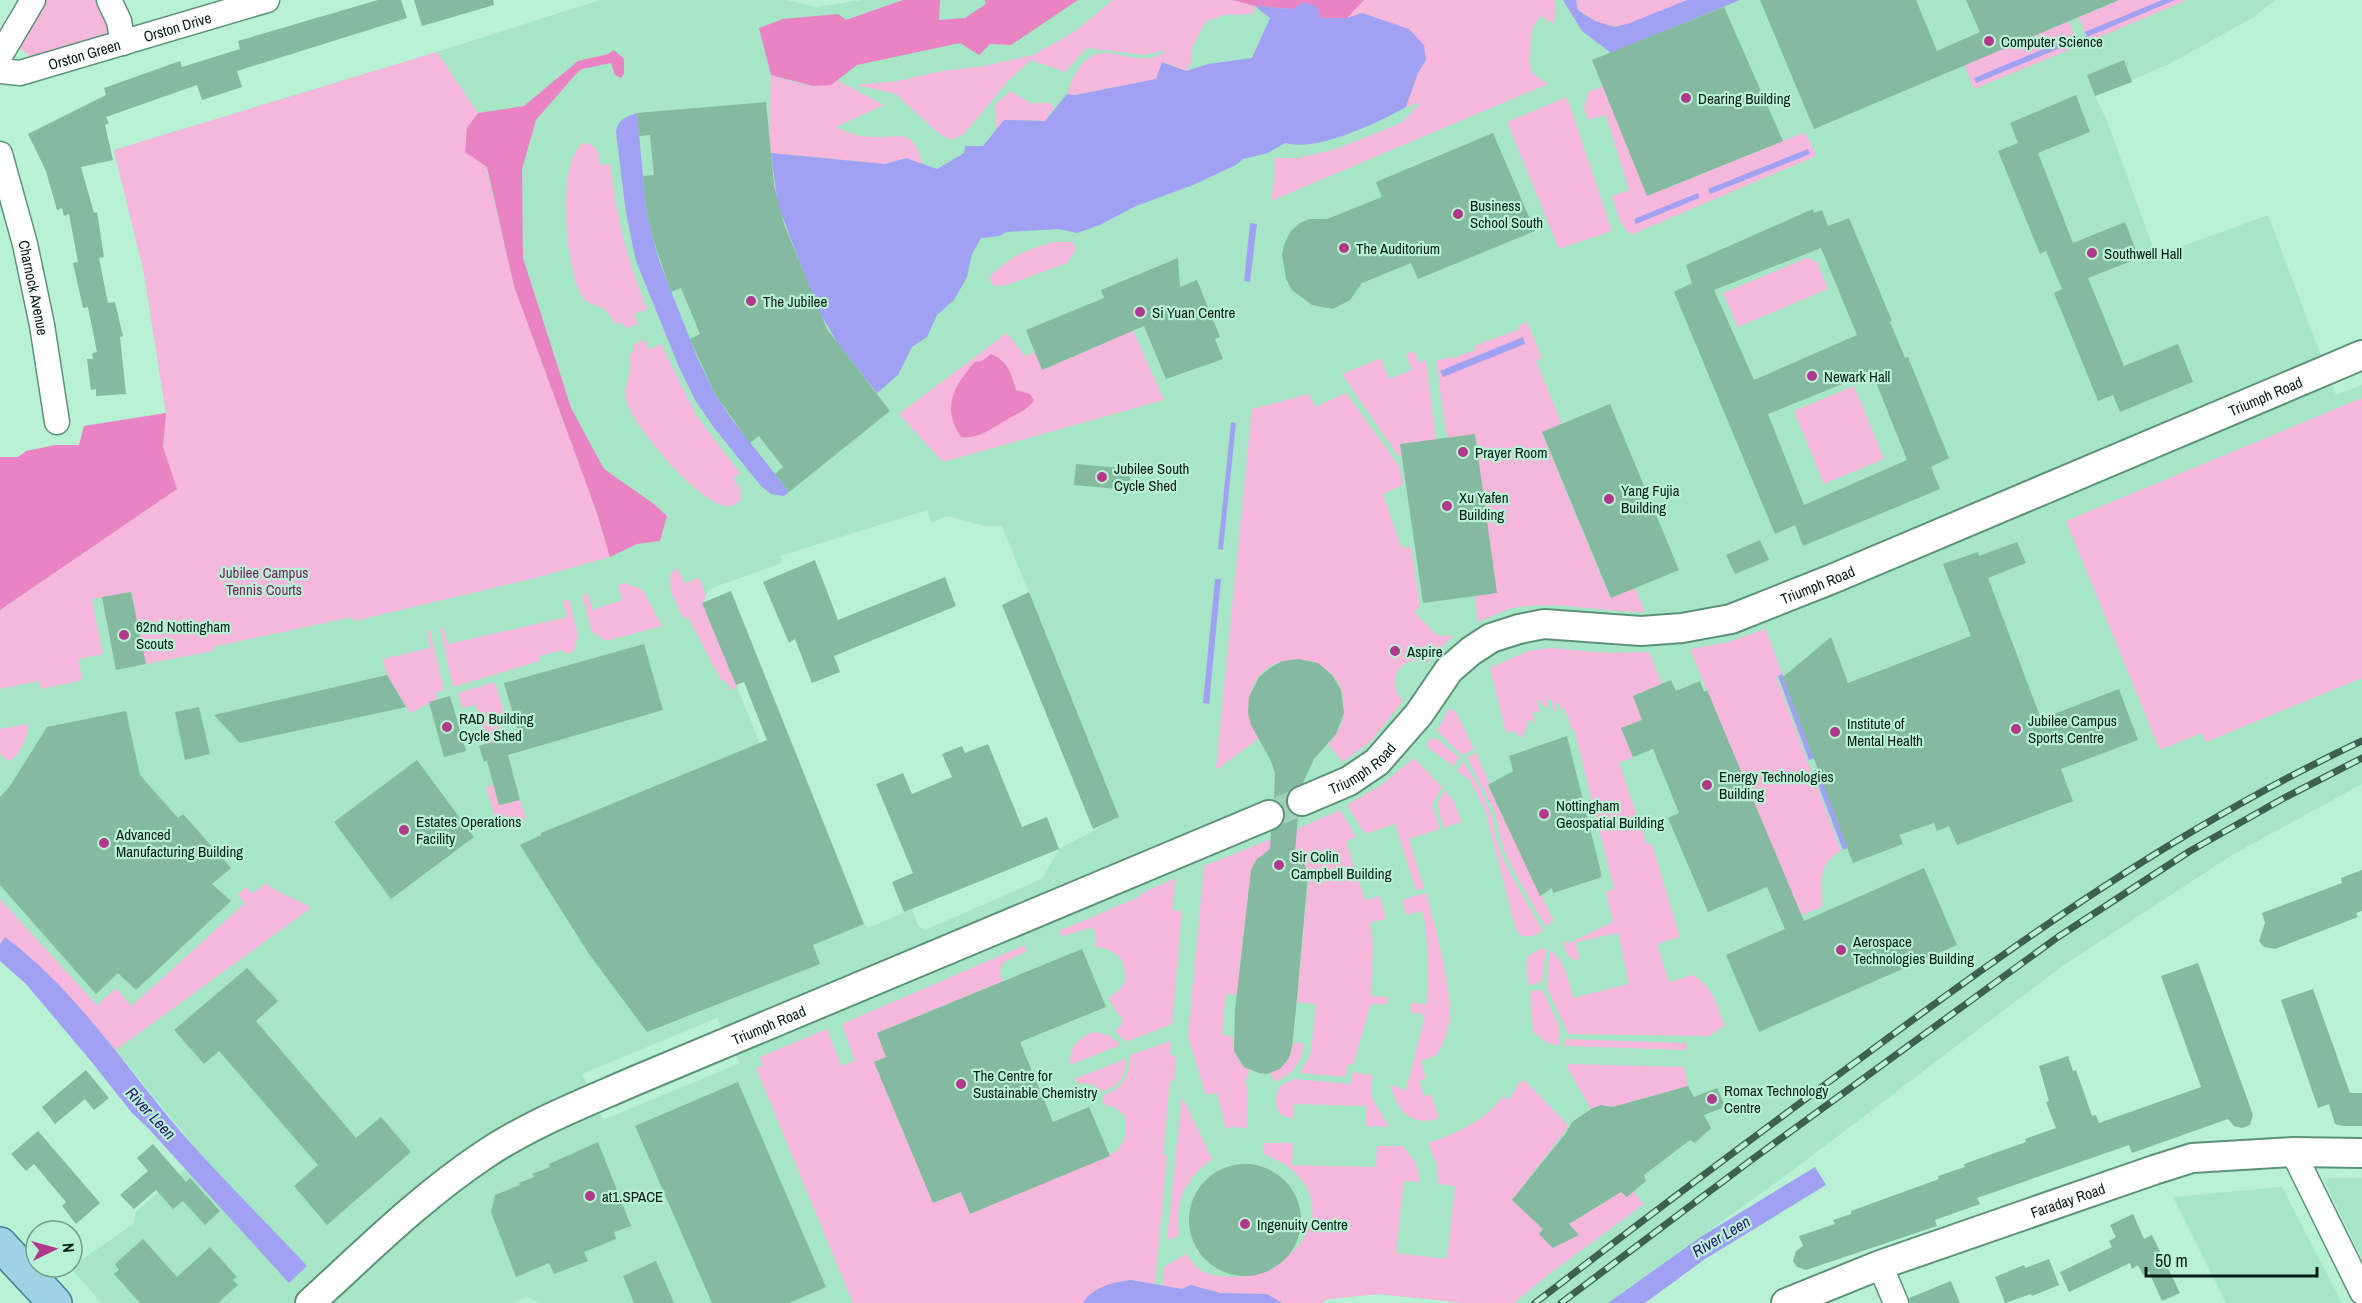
<svg xmlns="http://www.w3.org/2000/svg" width="2362" height="1303" viewBox="0 0 2362 1303" font-family="'Archivo Narrow',sans-serif">
<style>
.built{fill:#a6e5c6;fill-rule:evenodd}
.green{fill:#f5b7dc}
.forest{fill:#e983c3}
.water{fill:#a0a1f3}
.building{fill:#84ba9f;fill-rule:evenodd}
.lines{fill:none;stroke-linecap:round;stroke-linejoin:round}
.tertiary-tunnel{stroke:#9ed1b8;stroke-width:28;stroke-dasharray:28 14;stroke-linecap:butt}
.minor-casing{stroke:#5d9278;stroke-width:27}
.tertiary-casing{stroke:#5d9278;stroke-width:32}
.primary-casing{stroke:#3f8090;stroke-width:36}
.minor{stroke:#fff;stroke-width:24}
.tertiary{stroke:#fff;stroke-width:28}
.primary{stroke:#9dd3e5;stroke-width:33}
.rail-casing{stroke:#3f5f50;stroke-width:7}
.rail{stroke:#b9f1d5;stroke-width:4.5;stroke-dasharray:14;stroke-linecap:butt}
.poi-dot{fill:#b2388c;stroke:#b9f1d5;stroke-width:2}
.labels{text-anchor:middle;dominant-baseline:central;stroke-width:4.5;stroke-linejoin:round;paint-order:stroke}
.street-label{font-size:15px;fill:#081e14;stroke:#b9f1d5}
.poi-label{font-size:15px;fill:#081e14;stroke:#b9f1d5;text-anchor:start}
.park-label{font-size:15px;fill:#781e5c;stroke:#b9f1d5}
.water-label{font-size:16px;font-style:italic;fill:#28156e;stroke:#b9f1d5}
</style>
<rect width="100%" height="100%" fill="#b9f1d5"/>
<path class="built" d="M600,0H787L816,7L862,0H2275L2254,17L2171,63L2095,96L2107,121L2156,256L2268,215L2336,395L2362,385V784L2232,855L2061,967L1785,1176L1608,1303H1465L1379,1294L1328,1299L1321,1303H542L526,1297L514,1303H102L70,1268L133,1224L136,1212L185,1169L203,1157L116,1050L48,974L5,937L0,944V483L26,451L56,445H79L84,426L166,413L144,273L114,150L437,52ZM927,510L932,522L948,516L984,526H1002L1119,817L1059,849L1042,879L925,930L918,926L912,909L868,928L864,924L842,933L793,825L703,603L709,589L782,563L780,556ZM717,1018L740,1063L603,1120L582,1074Z
M2323,1178H2362V1259Z
M2282,1187L2342,1303H2226L2173,1197Z"/>
<path class="green" d="M42,0H97C103,10 111,24 106,35L38,58L30,56L18,47Z
M1113,0H1233L1255,6L1253,14L1225,15L1206,21L1192,48L1191,63L1186,71L1163,62L1157,79L1075,95L1067,94C1093,15 1130,80 1167,50L1144,55L1087,48L1065,72L1031,60L1009,80L964,134L951,140L937,132L896,94L856,85L898,81L942,71L984,66L1033,55L1074,32Z
M1364,0H1554L1556,6L1554,24L1541,16L1532,28L1529,59L1532,73L1548,84L1271,201L1275,169L1274,158H1299L1336,149L1401,123L1421,103L1406,107L1418,73L1426,60L1347,18Z
M1576,0H1687C1669,7 1634,26 1616,26C1602,27 1589,17 1578,10Z
M2114,0H2184L2185,1L2088,42L2079,17L2115,2Z
M2069,21L2079,46L1974,89L1965,65Z
M437,52L478,113L467,128L486,167L514,286L597,513L610,557L535,578L354,621L352,617L213,647V651L146,664L131,592L92,599L103,654L79,659L82,680L42,689L39,681L0,689V610L176,489L163,447L166,413L144,273L114,150Z
M771,75C792,81 818,93 837,80L884,105L836,127C849,133 859,137 873,137C903,138 912,127 923,164L906,158L885,164L771,153L769,134Z
M1603,86L1647,196L1805,132L1816,156L1633,234L1628,233L1619,219L1612,196L1629,190L1606,115L1588,120L1584,108L1588,92Z
M1011,91L1030,103H1050L1054,108L1045,121L1004,120L996,131L995,104Z
M1567,97L1612,231L1559,249L1507,122Z
M583,143C597,143 599,153 600,165L610,164C617,219 626,257 647,309L634,314L638,324L627,328L622,323L615,324C612,318 609,313 604,309C596,304 585,304 581,295C566,265 555,165 583,143Z
M1053,242H1073L1076,250L1067,263L1007,285L994,286L989,277C1012,256 1023,251 1053,242Z
M1809,257L1811,261L1816,260L1828,289L1738,327L1723,293Z
M1527,322L1542,358L1536,361L1562,424L1542,433L1610,598L1635,588L1645,612C1600,612 1557,600 1513,608C1501,611 1489,618 1478,622L1475,596L1497,593L1447,438L1436,361L1449,357L1450,359L1475,350L1474,346L1520,329L1519,325Z
M1133,330L1164,400L943,462L899,414L1007,333L1025,356L1039,351L1043,370Z
M645,340L649,349L661,344L696,415L740,473L733,479L740,488L741,500C737,503 734,506 729,506C703,509 632,425 626,400C622,385 634,375 629,356L634,351V344Z
M1415,351L1419,363L1426,360L1436,439L1399,457L1342,374L1381,358L1389,379L1412,370L1406,354Z
M1854,386L1884,459L1824,484L1794,411Z
M1346,393L1400,467L1403,485L1383,494L1400,544L1403,548L1411,547L1420,605L1415,613L1438,636L1454,635L1428,662C1401,653 1384,680 1403,701L1371,741L1343,762L1328,744C1338,736 1344,721 1344,708C1346,643 1245,645 1250,707C1251,719 1252,728 1259,738L1218,769L1216,768L1252,409L1309,394L1315,407Z
M2362,398V678L2206,742L2202,733L2160,750L2066,521Z
M678,568L684,583L700,578L706,596L703,603L737,688L728,690L730,686L720,678L688,617L684,619C678,606 659,577 678,568Z
M625,583L641,589L644,592L662,626L606,641L592,632L582,595L588,594L592,610L622,600L618,585Z
M569,600L578,635L574,651L565,654L563,650L539,656L540,661L453,687L440,628L443,627L448,644L567,617L563,601Z
M1766,629L1782,674L1776,677L1841,851C1817,865 1822,882 1822,907L1782,923L1775,907L1794,898L1690,649L1728,642Z
M427,631H430L444,690L436,692L437,700L410,713L387,675L383,659L430,648Z
M1551,648L1609,653L1649,652L1662,684L1633,696L1642,720L1621,729L1633,757L1619,763L1647,845L1652,844L1680,937L1657,944L1669,982L1693,975C1713,986 1717,1007 1725,1026L1709,1036L1571,1034L1568,1033L1547,988L1550,950C1564,960 1570,983 1573,998L1629,984L1618,933L1576,942L1579,959L1574,960C1568,957 1562,946 1564,940L1567,944L1613,922L1606,892L1614,889L1574,729L1571,730L1568,714L1566,715L1564,708L1561,709L1559,703H1556L1557,711H1554L1551,699L1547,700L1548,706L1545,707L1544,705L1542,706L1540,700H1537L1540,713L1532,711L1535,724H1533L1532,720L1527,721L1528,727L1525,728L1526,732L1523,733L1524,738H1521V735L1517,736L1516,731L1506,733L1490,668L1528,651Z
M495,682L504,714L497,717L506,750L491,756L476,705L462,708L458,693Z
M1449,709L1456,712L1474,749L1462,755L1437,731Z
M28,724C29,736 21,755 9,761L0,754V729Z
M1432,738L1437,739L1459,757L1453,766L1429,748L1426,744Z
M1476,753L1490,784L1488,786L1554,921L1545,926L1514,871L1503,847L1494,810L1467,757Z
M1414,758L1442,787L1432,805L1440,829L1409,839L1424,888L1416,890L1395,824L1365,834L1347,805L1383,784Z
M1463,761L1480,788L1491,814L1499,849L1510,873L1543,931L1533,936H1522L1516,930L1485,810L1470,780L1457,771Z
M494,785L500,805L520,800L526,819L503,828L495,818L486,787Z
M1445,790L1455,803L1461,822L1444,828L1437,804Z
M1340,810L1356,837L1346,841L1365,900L1380,896L1386,919L1370,923L1373,944L1371,996L1388,997L1387,1004H1371L1353,1065L1348,1064L1345,1077L1300,1073L1311,1053L1316,1004L1297,1002L1308,882L1306,867L1295,854L1297,829Z
M1271,839L1269,851L1256,860L1251,870L1237,995L1226,994L1222,1035L1233,1036C1232,1052 1237,1062 1250,1071L1245,1080L1248,1089L1247,1128L1231,1127L1226,1129L1217,1093L1206,1095L1188,1037L1204,866Z
M1176,878L1172,910L1182,911L1172,1024L1126,1042L1115,1031L1122,1024V1018L1115,1010L1109,998L1119,990L1126,981C1124,956 1118,951 1094,946L1097,941L1094,929C1083,926 1072,937 1060,935L1059,931L1137,898L1144,892Z
M265,883C282,896 295,897 311,908L116,1050C81,1011 48,969 5,937L0,944V899L97,1005L116,988L132,1006L245,903L238,895L246,887L253,894Z
M1426,893C1435,923 1451,986 1450,1016C1449,1030 1444,1042 1437,1055L1421,1061L1426,1078L1419,1081L1424,1096L1431,1094L1439,1118C1412,1128 1396,1111 1391,1085L1406,1090L1425,1015L1410,1012L1411,1003L1427,1004C1428,973 1429,942 1423,911L1406,915L1402,900Z
M1025,945L1026,952C1011,960 994,960 1003,981L877,1033L886,1057L874,1062L933,1203L961,1192L970,1214L1117,1151L1125,1138V1116L1116,1108L1103,1104V1095C1123,1089 1130,1075 1130,1055L1171,1041L1170,1055L1176,1056L1174,1081H1170L1163,1154L1167,1155L1155,1284L1131,1280L1112,1283L1108,1303H853L756,1068L763,1065L760,1057L827,1029L841,1066L855,1061L842,1024Z
M1540,949H1546L1542,982L1529,985L1526,963L1528,956Z
M1539,990L1543,991L1560,1028L1559,1046L1547,1043L1533,1031L1530,991Z
M1095,1032L1109,1035L1121,1045L1070,1065C1069,1048 1078,1036 1095,1032Z
M1565,1039L1686,1043V1050L1565,1046Z
M1293,1043H1304C1301,1064 1293,1074 1274,1082L1271,1072C1285,1066 1291,1057 1293,1043Z
M1126,1059C1127,1075 1118,1088 1102,1091L1092,1084L1078,1083L1074,1079Z
M1569,1064L1684,1067L1688,1086L1613,1107L1601,1105L1591,1109L1567,1067Z
M1353,1072L1372,1075V1098L1389,1127L1366,1126V1106L1294,1104L1293,1118C1275,1118 1272,1100 1280,1086L1295,1079L1351,1084Z
M1524,1080L1569,1126L1512,1200L1543,1229L1539,1234L1553,1248L1578,1235L1569,1224L1621,1192L1627,1197L1633,1191L1644,1204L1549,1274L1514,1303H1465L1379,1294L1328,1299L1321,1303H1282L1267,1294L1220,1293L1191,1285L1183,1289L1162,1286L1164,1267L1186,1254C1191,1259 1195,1267 1201,1271C1283,1303 1369,1196 1264,1154V1143H1293L1292,1165L1376,1167L1377,1146H1403L1416,1163L1420,1182L1404,1181L1396,1253L1447,1259L1455,1186L1438,1184L1437,1166L1428,1143C1457,1133 1484,1122 1503,1096L1509,1100L1519,1083Z
M1182,1096L1212,1159C1185,1179 1174,1201 1179,1236L1167,1240Z"/>
<path class="forest" d="M903,0H940L939,20L965,18L986,4L985,0H1078L1011,45L990,44L979,55L960,43L857,65L831,85L813,86L771,75L759,28L783,19L838,14L846,20Z
M1233,0H1364L1347,18H1320L1293,9L1255,6Z
M614,50L624,59V74L621,78L615,75L611,63L582,69L575,75L536,120L522,169L523,258L571,408L604,469L654,504L667,516L660,541L637,544L610,557L597,513L514,286L487,167L465,152L467,128L478,113L524,106L578,61L608,54Z
M991,354C1008,361 1011,373 1016,390L1030,394L1034,401C1024,412 1018,413 1006,420C991,429 979,439 961,437C941,408 954,385 975,362L982,361Z
M166,413L163,447L177,489L0,610V457H18L26,451L56,445H79L84,426Z"/>
<path class="water" d="M1563,0H1576L1578,10L1595,21L1615,27L1630,23L1687,0H1740L1611,53L1582,31Z
M2162,0H2175L2087,37L2085,32Z
M1304,2L1317,7L1321,18H1347L1362,13L1409,29L1424,45L1426,60L1418,73L1406,107C1378,123 1317,152 1285,143L1268,153L1243,159L1236,165L1193,185L1136,206L1100,225L1077,233L1059,229L1006,232L1000,236L981,238L972,254L967,277L954,300L937,315L927,337L912,347L898,375L877,393L839,345L818,310L778,205L771,153L885,164L906,158L937,169L964,153L965,146H983L1004,120L1045,121L1067,94L1075,95L1156,79L1162,62L1186,71L1208,64L1252,58L1270,18L1255,6L1293,9Z
M2075,36L2077,41L1976,83L1974,78Z
M637,113L646,207L652,236L660,263L698,359L715,394L731,418L789,492L784,496L771,494L761,486L715,429L695,400L679,367L636,261L626,213L616,132C618,119 626,117 637,113Z
M1808,149L1810,154L1710,194L1708,189Z
M1698,193L1699,198L1636,224L1634,219Z
M1250,223L1257,224L1250,282L1244,281Z
M1523,337L1525,344L1443,377L1440,371Z
M1231,422L1236,423L1223,550L1218,549Z
M1215,579H1221L1209,704L1203,703Z
M1782,674L1814,758L1809,760L1778,676Z
M1818,769L1848,848L1843,850L1813,771Z
M5,937C83,995 133,1080 197,1150C233,1190 271,1227 307,1266L289,1283L148,1128L132,1113L90,1060L26,984L0,961V944Z
M1815,1167L1826,1185L1705,1259L1645,1303H1608L1702,1236Z
M1131,1280L1182,1289L1191,1285L1220,1293L1267,1294L1282,1303H1083C1093,1287 1113,1282 1131,1280Z"/>
<path class="building" d="M378,0H401L407,18L237,71L242,87L202,100L197,85L106,117L109,123L105,125L113,160L81,167L94,213L97,212L104,257L99,258L108,303L115,302L123,336L120,337L126,394L96,396V389L91,390L87,359H93L92,353L97,352L88,307L83,308L73,263L78,262L69,214L64,216L62,208L57,210L46,171L28,134L106,95L104,88L180,61L182,67L240,49L238,41Z
M414,0H493L494,5L422,26Z
M1760,0H1916L1937,51L1980,32L1966,0H2119L1814,129Z
M1724,7L1783,141L1647,196L1592,60Z
M2124,60L2132,82L2095,96L2087,75Z
M2076,95L2090,132L2038,153L2073,243L2125,222L2139,258L2088,278L2124,366L2178,344L2193,382L2120,412L2113,395L2098,401L2054,293L2062,289L2046,251L2040,254L1998,151L2018,143L2010,123Z
M766,102L774,185L784,224L827,329L890,411L789,492L775,474L783,467L759,436L750,443L715,394L690,339L700,334L681,288L671,292L652,236L646,208L643,176L654,175L650,135L639,136L637,113Z
M1493,133L1535,231L1418,279L1411,263L1362,283L1350,300L1333,309L1312,305L1292,290L1286,279L1282,254L1285,242L1291,231L1300,223L1309,219H1327L1382,197L1376,182Z
M1813,209L1814,213L1822,210L1828,226L1849,218L1892,321L1890,322L1905,358L1908,357L1949,458L1931,467L1940,489L1803,546L1795,525L1775,534L1674,292L1692,283L1686,265ZM1821,248L1857,335L1754,380L1714,290ZM1872,372L1907,460L1804,505L1768,414Z
M1178,258L1180,287L1197,280L1220,337L1215,339L1223,359L1166,379L1144,326L1042,370L1026,330L1104,298L1101,290Z
M1610,404L1679,570L1611,598L1542,432Z
M1475,434L1497,593L1423,603L1400,444Z
M1076,464L1131,469L1129,490L1074,485Z
M1760,540L1769,560L1735,574L1726,555Z
M2017,542L2026,563L1988,578L2041,719L2119,689L2138,740L2061,769L2073,801L1957,845L1949,826L1937,831L1934,823L1899,835L1903,844L1853,863L1783,677L1831,637L1848,683L1971,636L1943,564L1978,552L1979,556Z
M815,560L838,620L945,577L956,606L834,656L840,672L812,683L795,639L789,643L763,582Z
M731,591L864,924L813,945L820,964L647,1032L589,954L520,845L541,835V833L767,740L744,682L736,685L702,603Z
M131,592L146,664L116,670L102,597Z
M1029,592L1119,817L1093,829L1002,605Z
M644,644L663,710L508,755L520,800L499,805L487,761L484,762L479,746L519,734L504,683Z
M1299,659L1318,663L1332,675L1341,690L1344,713L1336,734L1314,759L1303,783L1289,791L1286,798L1287,808L1292,814L1298,817L1295,852L1303,861L1308,874L1296,1009L1292,1047L1289,1058L1280,1069L1267,1074L1259,1073L1244,1067L1234,1051L1235,1010L1251,870L1256,860L1270,849L1271,832L1282,825L1285,816L1284,808L1274,800L1275,773L1270,759L1251,725L1248,713L1249,697L1259,677L1270,668L1282,661Z
M387,675L406,707L240,743L214,715Z
M1671,680L1676,691L1700,681L1704,692L1707,690L1804,921L1924,868L1957,945L1759,1032L1726,955L1785,929L1767,887L1708,912L1668,818L1679,813L1653,749L1633,757L1621,728L1642,720L1633,696Z
M450,696L466,751L444,757L429,702Z
M199,707L210,754L185,760L175,712Z
M126,711L140,775L178,818L183,814L231,868L212,884L231,901L136,990L118,973L96,994L0,885V797L10,786L47,727Z
M1567,736L1602,877L1553,893L1552,888L1540,896L1488,785L1513,771L1509,756Z
M988,744L1022,827L1047,817L1059,849L904,912L892,882L913,873L876,784L903,773L912,794L952,777L942,754L962,746L965,753Z
M417,760L474,837L391,899L334,822Z
M2362,870V911L2356,913L2358,917L2275,949L2264,947L2259,941L2265,923L2262,913L2342,883L2341,878Z
M1082,949L1106,1007L1020,1042L1053,1122L1089,1107L1110,1156L970,1214L961,1192L933,1203L874,1062L886,1057L877,1033Z
M2198,963L2253,1115L2250,1125L2242,1128L2234,1126L2228,1119L2132,1153L2129,1145L1977,1198L1980,1204L1935,1220L1937,1226L1806,1270L1797,1267L1793,1261L1796,1251L1803,1246L1799,1236L1835,1224L1833,1220L1851,1214V1211L1939,1179L1938,1176L1965,1167L1964,1164L2026,1142L2025,1139L2056,1128L2046,1102L2049,1101L2039,1066L2068,1056L2073,1071L2076,1070L2092,1116L2096,1115L2099,1123L2201,1087L2161,976Z
M247,968L278,1001L256,1021L356,1138L381,1117L411,1152L327,1225L294,1186L318,1165L219,1051L204,1064L174,1030Z
M2313,989L2350,1093H2362V1126H2343L2335,1124L2329,1104L2318,1108L2281,1000Z
M86,1070L109,1098L94,1110L85,1099L55,1124L42,1107Z
M738,1082L826,1287L789,1303H712L635,1126Z
M1688,1086L1694,1097L1717,1088L1725,1107L1704,1115L1711,1128L1695,1143L1690,1140L1644,1175L1646,1181L1627,1197L1621,1192L1569,1224L1579,1235L1553,1248L1539,1234L1543,1229L1512,1200L1566,1133L1572,1122L1591,1109L1601,1105L1613,1107Z
M38,1131L100,1203L76,1224L62,1206L66,1202L34,1164L26,1171L11,1154Z
M598,1142L631,1226L614,1232L616,1239L584,1252L588,1261L554,1274L549,1263L516,1277L491,1212L495,1195L520,1185L519,1183L534,1177L532,1174L550,1167L549,1164Z
M153,1144L186,1182L190,1178L220,1211L205,1225L183,1201L173,1209L156,1190L134,1209L120,1195L148,1171L137,1158Z
M1189 1220a56 56 0 1 1 112 0a56 56 0 1 1-112 0Z
M2133,1214L2144,1239L2152,1235L2180,1293L2162,1301L2149,1272L2143,1275L2138,1265L2132,1269L2130,1263L2069,1292L2060,1272L2112,1247L2109,1241L2116,1237L2110,1225Z
M143,1239L177,1277L210,1247L237,1277L233,1280L238,1285L218,1303H140L114,1274L119,1270L115,1264Z
M2049,1259L2059,1285L2032,1296L2031,1294L2005,1303L1995,1277L2024,1265L2025,1268Z
M656,1261L674,1303H634L623,1276Z
M1951,1281L1960,1303H1910L1909,1298Z"/>
<g class="lines">
<path class="tertiary-tunnel" d="M1269,815L1302,801"/>
<defs>
<g id="minor">
<path d="M109,0L119,21L123,43"/>
<path d="M0,56L33,0"/>
<path id="s1" d="M0,71L20,73L267,0"/>
<path id="s2" d="M0,154L25,244L42,325L57,422"/>
<path d="M2293,1152L2362,1292"/>
<path d="M1880,1265L1896,1303"/>
</g>
<g id="tertiary">
<path id="s3" d="M1302,801L1349,781L1377,762L1419,714L1449,670L1471,651L1491,638L1519,629L1544,624L1641,631L1682,628L1731,619L1832,579L2362,355"/>
<path id="s4" d="M310,1303C366,1252 421,1197 484,1155C530,1124 582,1104 632,1082L1269,815"/>
<path id="s5" d="M1786,1303L1880,1265L2154,1170L2192,1158L2293,1152L2362,1153"/>
</g>
<path id="primary" d="M0,1244L55,1303"/>
</defs>
<use href="#minor" class="minor-casing"/>
<use href="#tertiary" class="tertiary-casing"/>
<use href="#primary" class="primary-casing"/>
<use href="#minor" class="minor"/>
<use href="#tertiary" class="tertiary"/>
<use href="#primary" class="primary"/>
<defs>
<path id="rail" d="M1535,1303C1643,1220 1751,1139 1861,1058C2020,940 2182,825 2362,741
M1561,1303L1750,1161L2058,937L2190,851L2284,798L2362,758"/>
</defs>
<use href="#rail" class="rail-casing"/>
<use href="#rail" class="rail"/>
</g>
<g class="poi-dot">
<circle cx="1989" cy="41" r="6"/>
<circle cx="1686" cy="98" r="6"/>
<circle cx="1458" cy="214" r="6"/>
<circle cx="1344" cy="248" r="6"/>
<circle cx="2092" cy="253" r="6"/>
<circle cx="751" cy="301" r="6"/>
<circle cx="1140" cy="312" r="6"/>
<circle cx="1812" cy="376" r="6"/>
<circle cx="1463" cy="452" r="6"/>
<circle cx="1102" cy="477" r="6"/>
<circle cx="1609" cy="499" r="6"/>
<circle cx="1447" cy="506" r="6"/>
<circle cx="124" cy="635" r="6"/>
<circle cx="1395" cy="651" r="6"/>
<circle cx="447" cy="727" r="6"/>
<circle cx="2016" cy="729" r="6"/>
<circle cx="1835" cy="732" r="6"/>
<circle cx="1707" cy="785" r="6"/>
<circle cx="1544" cy="814" r="6"/>
<circle cx="404" cy="830" r="6"/>
<circle cx="104" cy="843" r="6"/>
<circle cx="1279" cy="865" r="6"/>
<circle cx="1841" cy="950" r="6"/>
<circle cx="961" cy="1084" r="6"/>
<circle cx="1712" cy="1099" r="6"/>
<circle cx="590" cy="1196" r="6"/>
<circle cx="1245" cy="1224" r="6"/>
</g>
<g class="labels">
<g class="street-label">
<text stroke="none"><textPath href="#s1" startOffset="184">Orston Drive</textPath></text>
<text stroke="none"><textPath href="#s1" startOffset="87">Orston Green</textPath></text>
<text stroke="none"><textPath href="#s2" startOffset="138">Charnock Avenue</textPath></text>
<text stroke="none"><textPath href="#s3" startOffset="1077">Triumph Road</textPath></text>
<text stroke="none"><textPath href="#s3" startOffset="591">Triumph Road</textPath></text>
<text stroke="none"><textPath href="#s3" startOffset="69">Triumph Road</textPath></text>
<text stroke="none"><textPath href="#s4" startOffset="542">Triumph Road</textPath></text>
<text stroke="none"><textPath href="#s5" startOffset="300">Faraday Road</textPath></text>
</g>
<g class="poi-label">
<text x="2001" y="41">Computer Science</text>
<text x="1698" y="98">Dearing Building</text>
<text x="1470" y="205">Business<tspan x="1470" dy="17">School South</tspan></text>
<text x="1356" y="248">The Auditorium</text>
<text x="2104" y="253">Southwell Hall</text>
<text x="763" y="301">The Jubilee</text>
<text x="1152" y="312">Si Yuan Centre</text>
<text x="1824" y="376">Newark Hall</text>
<text x="1475" y="452">Prayer Room</text>
<text x="1114" y="468">Jubilee South<tspan x="1114" dy="17">Cycle Shed</tspan></text>
<text x="1621" y="490">Yang Fujia<tspan x="1621" dy="17">Building</tspan></text>
<text x="1459" y="497">Xu Yafen<tspan x="1459" dy="17">Building</tspan></text>
<text x="136" y="626">62nd Nottingham<tspan x="136" dy="17">Scouts</tspan></text>
<text x="1407" y="651">Aspire</text>
<text x="459" y="718">RAD Building<tspan x="459" dy="17">Cycle Shed</tspan></text>
<text x="2028" y="720">Jubilee Campus<tspan x="2028" dy="17">Sports Centre</tspan></text>
<text x="1847" y="723">Institute of<tspan x="1847" dy="17">Mental Health</tspan></text>
<text x="1719" y="776">Energy Technologies<tspan x="1719" dy="17">Building</tspan></text>
<text x="1556" y="805">Nottingham<tspan x="1556" dy="17">Geospatial Building</tspan></text>
<text x="416" y="821">Estates Operations<tspan x="416" dy="17">Facility</tspan></text>
<text x="116" y="834">Advanced<tspan x="116" dy="17">Manufacturing Building</tspan></text>
<text x="1291" y="856">Sir Colin<tspan x="1291" dy="17">Campbell Building</tspan></text>
<text x="1853" y="941">Aerospace<tspan x="1853" dy="17">Technologies Building</tspan></text>
<text x="973" y="1075">The Centre for<tspan x="973" dy="17">Sustainable Chemistry</tspan></text>
<text x="1724" y="1090">Romax Technology<tspan x="1724" dy="17">Centre</tspan></text>
<text x="602" y="1196">at1.SPACE</text>
<text x="1257" y="1224">Ingenuity Centre</text>
</g>
<g class="park-label">
<text x="264" y="572">Jubilee Campus<tspan x="264" dy="17">Tennis Courts</tspan></text>
</g>
<g class="water-label">
<text transform="translate(151 1113) rotate(47)">River Leen</text>
<text transform="translate(1721 1236) rotate(-31)">River Leen</text>
</g>
</g>
<g transform="translate(54 1249) rotate(85)"><circle r="28" fill="#b9f1d5" stroke="#729d88" stroke-width="1.5"/>
<path d="M0-4.5L10 22L0 15L-10 22Z" fill="#b2388c"/>
<text y="-9" font-size="16" font-weight="bold" text-anchor="middle" fill="#081e14">N</text>
</g>
<path d="M2146 1267v9h171v-9" fill="none" stroke="#081e14" stroke-width="3"/>
<text x="2155" y="1267" font-size="18" fill="#081e14" stroke="#b9f1d5" stroke-width="4.5" paint-order="stroke">50 m</text>
</svg>
